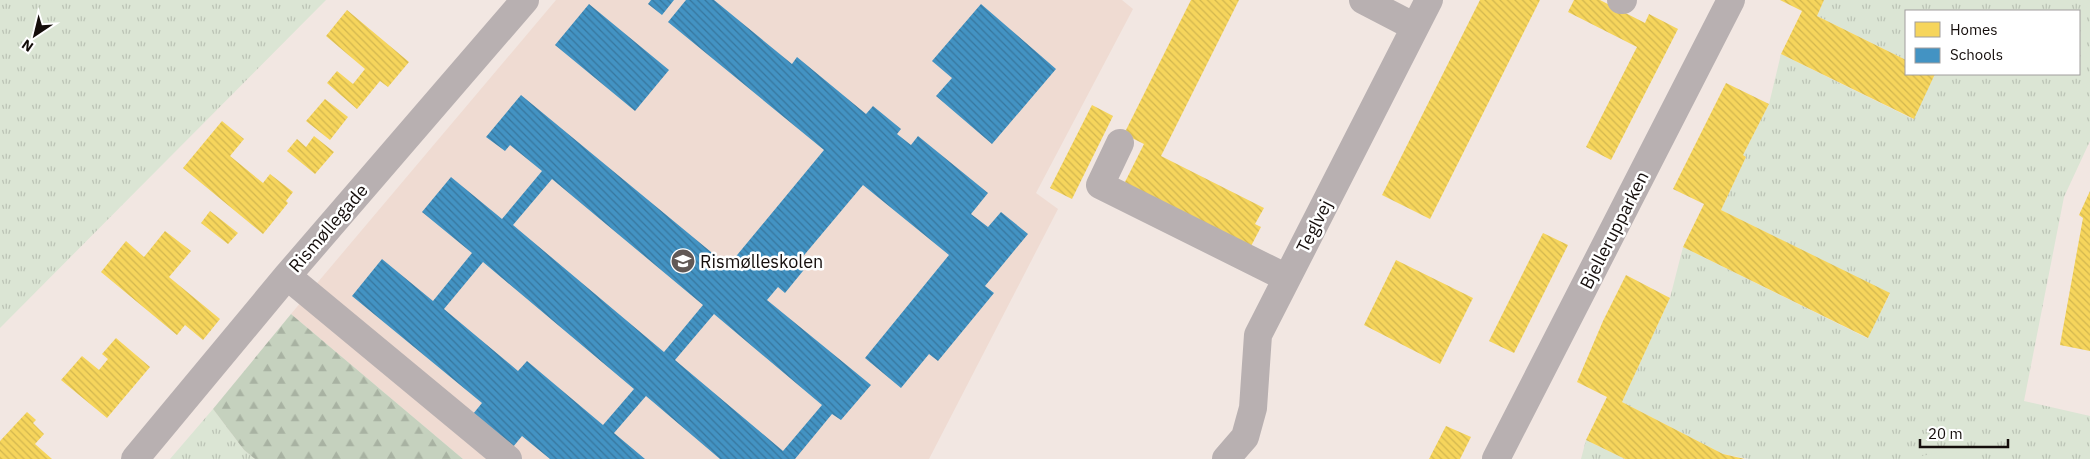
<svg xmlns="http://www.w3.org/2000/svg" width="2090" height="459" viewBox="0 0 2090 459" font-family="'IBM Plex Sans',sans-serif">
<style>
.built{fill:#efdbd2}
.grass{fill:url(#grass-tufts)}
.forest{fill:url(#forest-firs)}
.park{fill:#dbe5d4}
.homes{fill:url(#homes-back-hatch)}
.schools{fill:url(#schools-back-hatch);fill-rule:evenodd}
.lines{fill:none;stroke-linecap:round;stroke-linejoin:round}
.minor{stroke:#b8b0b1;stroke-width:28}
.labels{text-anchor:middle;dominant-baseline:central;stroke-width:5;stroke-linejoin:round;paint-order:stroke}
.street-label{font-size:18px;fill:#140d0b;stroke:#fff}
.poi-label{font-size:18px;fill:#140d0b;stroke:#fff;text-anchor:start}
</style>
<defs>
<pattern id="grass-tufts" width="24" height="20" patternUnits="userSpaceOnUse" patternTransform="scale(1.25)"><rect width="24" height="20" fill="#dbe5d4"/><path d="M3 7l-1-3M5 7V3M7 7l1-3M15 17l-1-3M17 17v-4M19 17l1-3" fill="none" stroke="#bbc3b5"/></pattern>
<pattern id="forest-firs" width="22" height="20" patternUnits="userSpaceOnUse" patternTransform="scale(1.25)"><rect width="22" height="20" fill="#c5d1be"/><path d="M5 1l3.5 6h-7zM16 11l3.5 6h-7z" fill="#a8b2a2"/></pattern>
<pattern id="homes-back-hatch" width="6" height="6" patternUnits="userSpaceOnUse" patternTransform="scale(1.25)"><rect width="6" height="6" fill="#f6d55c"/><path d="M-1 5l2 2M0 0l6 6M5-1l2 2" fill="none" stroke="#d2b64f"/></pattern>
<pattern id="schools-back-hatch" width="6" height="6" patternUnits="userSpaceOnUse" patternTransform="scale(1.25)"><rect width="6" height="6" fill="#4393c3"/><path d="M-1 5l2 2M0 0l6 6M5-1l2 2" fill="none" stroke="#37769d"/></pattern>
</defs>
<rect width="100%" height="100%" fill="#f2e7e2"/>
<path class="built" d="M556,0H1122L1133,9L1036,193L1058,209L929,459H463L291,314Z"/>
<path class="grass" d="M0,0H326L0,328Z
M1824,0H2090V141L2064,197L2024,401L2090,416V459H1749L1723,454L1622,402L1670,298L1683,247L1867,338L1890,294L1721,210L1746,157L1743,155L1769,104L1781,54L1913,119L1935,74H2079V11H1906V60L1817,16Z
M213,409L244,450L255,459H170Z
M1586,440L1625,459H1581Z"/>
<path class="forest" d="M291,314L463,459H255L244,450L213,409Z"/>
<path class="park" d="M1941,452L1960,453L1971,459H1917L1922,456Z"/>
<path class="homes" d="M1191,0H1239L1161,156L1264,208L1255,224L1261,227L1250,248L1124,184L1144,144L1124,134Z
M1480,0H1540L1430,219L1382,195Z
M1574,0H1600L1645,23L1649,14L1678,29L1611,160L1586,147L1637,47L1568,12Z
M1780,0H1824L1817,16L1906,60V74H1935L1914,119L1781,54L1802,11Z
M347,10L409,62L388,87L380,81L357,109L327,83L337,71L353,84L365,69L326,36Z
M1726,83L1769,104L1743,155L1746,157L1721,210L1890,293L1868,338L1683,247L1704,204L1673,189Z
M325,99L348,117L330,140L306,121Z
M1092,105L1113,116L1072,199L1050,188Z
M222,121L244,139L230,156L263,183L270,174L293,192L286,201L288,203L263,234L183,168Z
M314,136L334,152L315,174L287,151L297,139L306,147Z
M2090,191V351L2060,345L2083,218L2079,215Z
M210,211L238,233L228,244L201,223Z
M165,231L191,251L169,277L220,319L203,340L185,325L177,335L101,272L126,241L144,257Z
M1543,233L1568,245L1514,353L1489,341Z
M1396,260L1473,298L1440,364L1364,325Z
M1626,275L1670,298L1622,402L1723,454L1745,459H1625L1586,440L1607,397L1577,382L1603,321Z
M116,338L150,367L107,418L61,380L82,356L99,370L108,359L102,354Z
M27,412L36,420L33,423L44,434L35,444L52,459H0V441Z
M1446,426L1471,437L1460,459H1429Z"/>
<path class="schools" d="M651,0H674L662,15L648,4Z
M686,0H714L792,64L797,57L866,114L873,106L901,129L897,134L911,145L918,136L988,193L971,214L988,227L1001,212L1028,234L985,286L994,293L938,361L929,354L901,388L865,358L949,255L863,185L800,260L807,266L785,293L778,287L767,300L871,385L841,420L832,414L795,459H720L646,396L614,433L645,459H550L522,436L513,447L473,414L482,403L352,296L382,259L433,301L472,253L422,212L451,177L502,219L542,171L510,145L505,151L486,137L521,95L728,266L824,150L668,22ZM552,179L703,305L664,352L513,225ZM483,262L634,389L603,425L527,361L518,371L444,309ZM714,314L822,405L783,451L675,360Z
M589,4L669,70L635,111L555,45Z
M981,4L1056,69L992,144L936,96L952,78L932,61Z"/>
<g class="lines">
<path class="minor" d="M1363,0L1415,27
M1621,0H1623
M1120,143L1100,185L1287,278
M287,276L508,459
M135,459L287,276L525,0
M1226,459L1245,437L1253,408L1258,335L1429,0
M1496,459L1731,0"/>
</g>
<defs>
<symbol id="school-disc" viewBox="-11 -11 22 22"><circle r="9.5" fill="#625956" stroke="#fff"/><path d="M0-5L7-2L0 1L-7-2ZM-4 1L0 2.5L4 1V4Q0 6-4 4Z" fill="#fff"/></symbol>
</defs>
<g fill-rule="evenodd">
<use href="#school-disc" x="669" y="247" width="28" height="28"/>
</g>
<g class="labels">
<g class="street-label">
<text transform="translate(1314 226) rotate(-63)">Teglvej</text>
<text transform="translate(328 228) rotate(-49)">Rismøllegade</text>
<text transform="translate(1614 230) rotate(-63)">Bjellerupparken</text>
</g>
<g class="poi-label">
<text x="700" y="261">Rismølleskolen</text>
</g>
</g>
<rect x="1905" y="10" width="175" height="65" fill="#ffffff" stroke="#a19e9d"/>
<rect x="1915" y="22" width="25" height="15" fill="#f6d55c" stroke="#a19e9d"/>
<text x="1950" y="35" font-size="15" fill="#140d0b">Homes</text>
<rect x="1915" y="48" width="25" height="15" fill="#4393c3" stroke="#a19e9d"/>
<text x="1950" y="60" font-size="15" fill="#140d0b">Schools</text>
<g transform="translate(35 35) rotate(215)" stroke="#ffffff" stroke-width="4" paint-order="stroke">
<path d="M0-4L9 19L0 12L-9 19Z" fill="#140d0b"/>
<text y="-8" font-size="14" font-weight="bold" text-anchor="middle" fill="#140d0b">N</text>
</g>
<path d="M1920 439v8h88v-8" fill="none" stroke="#140d0b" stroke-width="2.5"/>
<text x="1928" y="439" font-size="15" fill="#140d0b" stroke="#ffffff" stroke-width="4" paint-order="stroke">20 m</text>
</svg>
